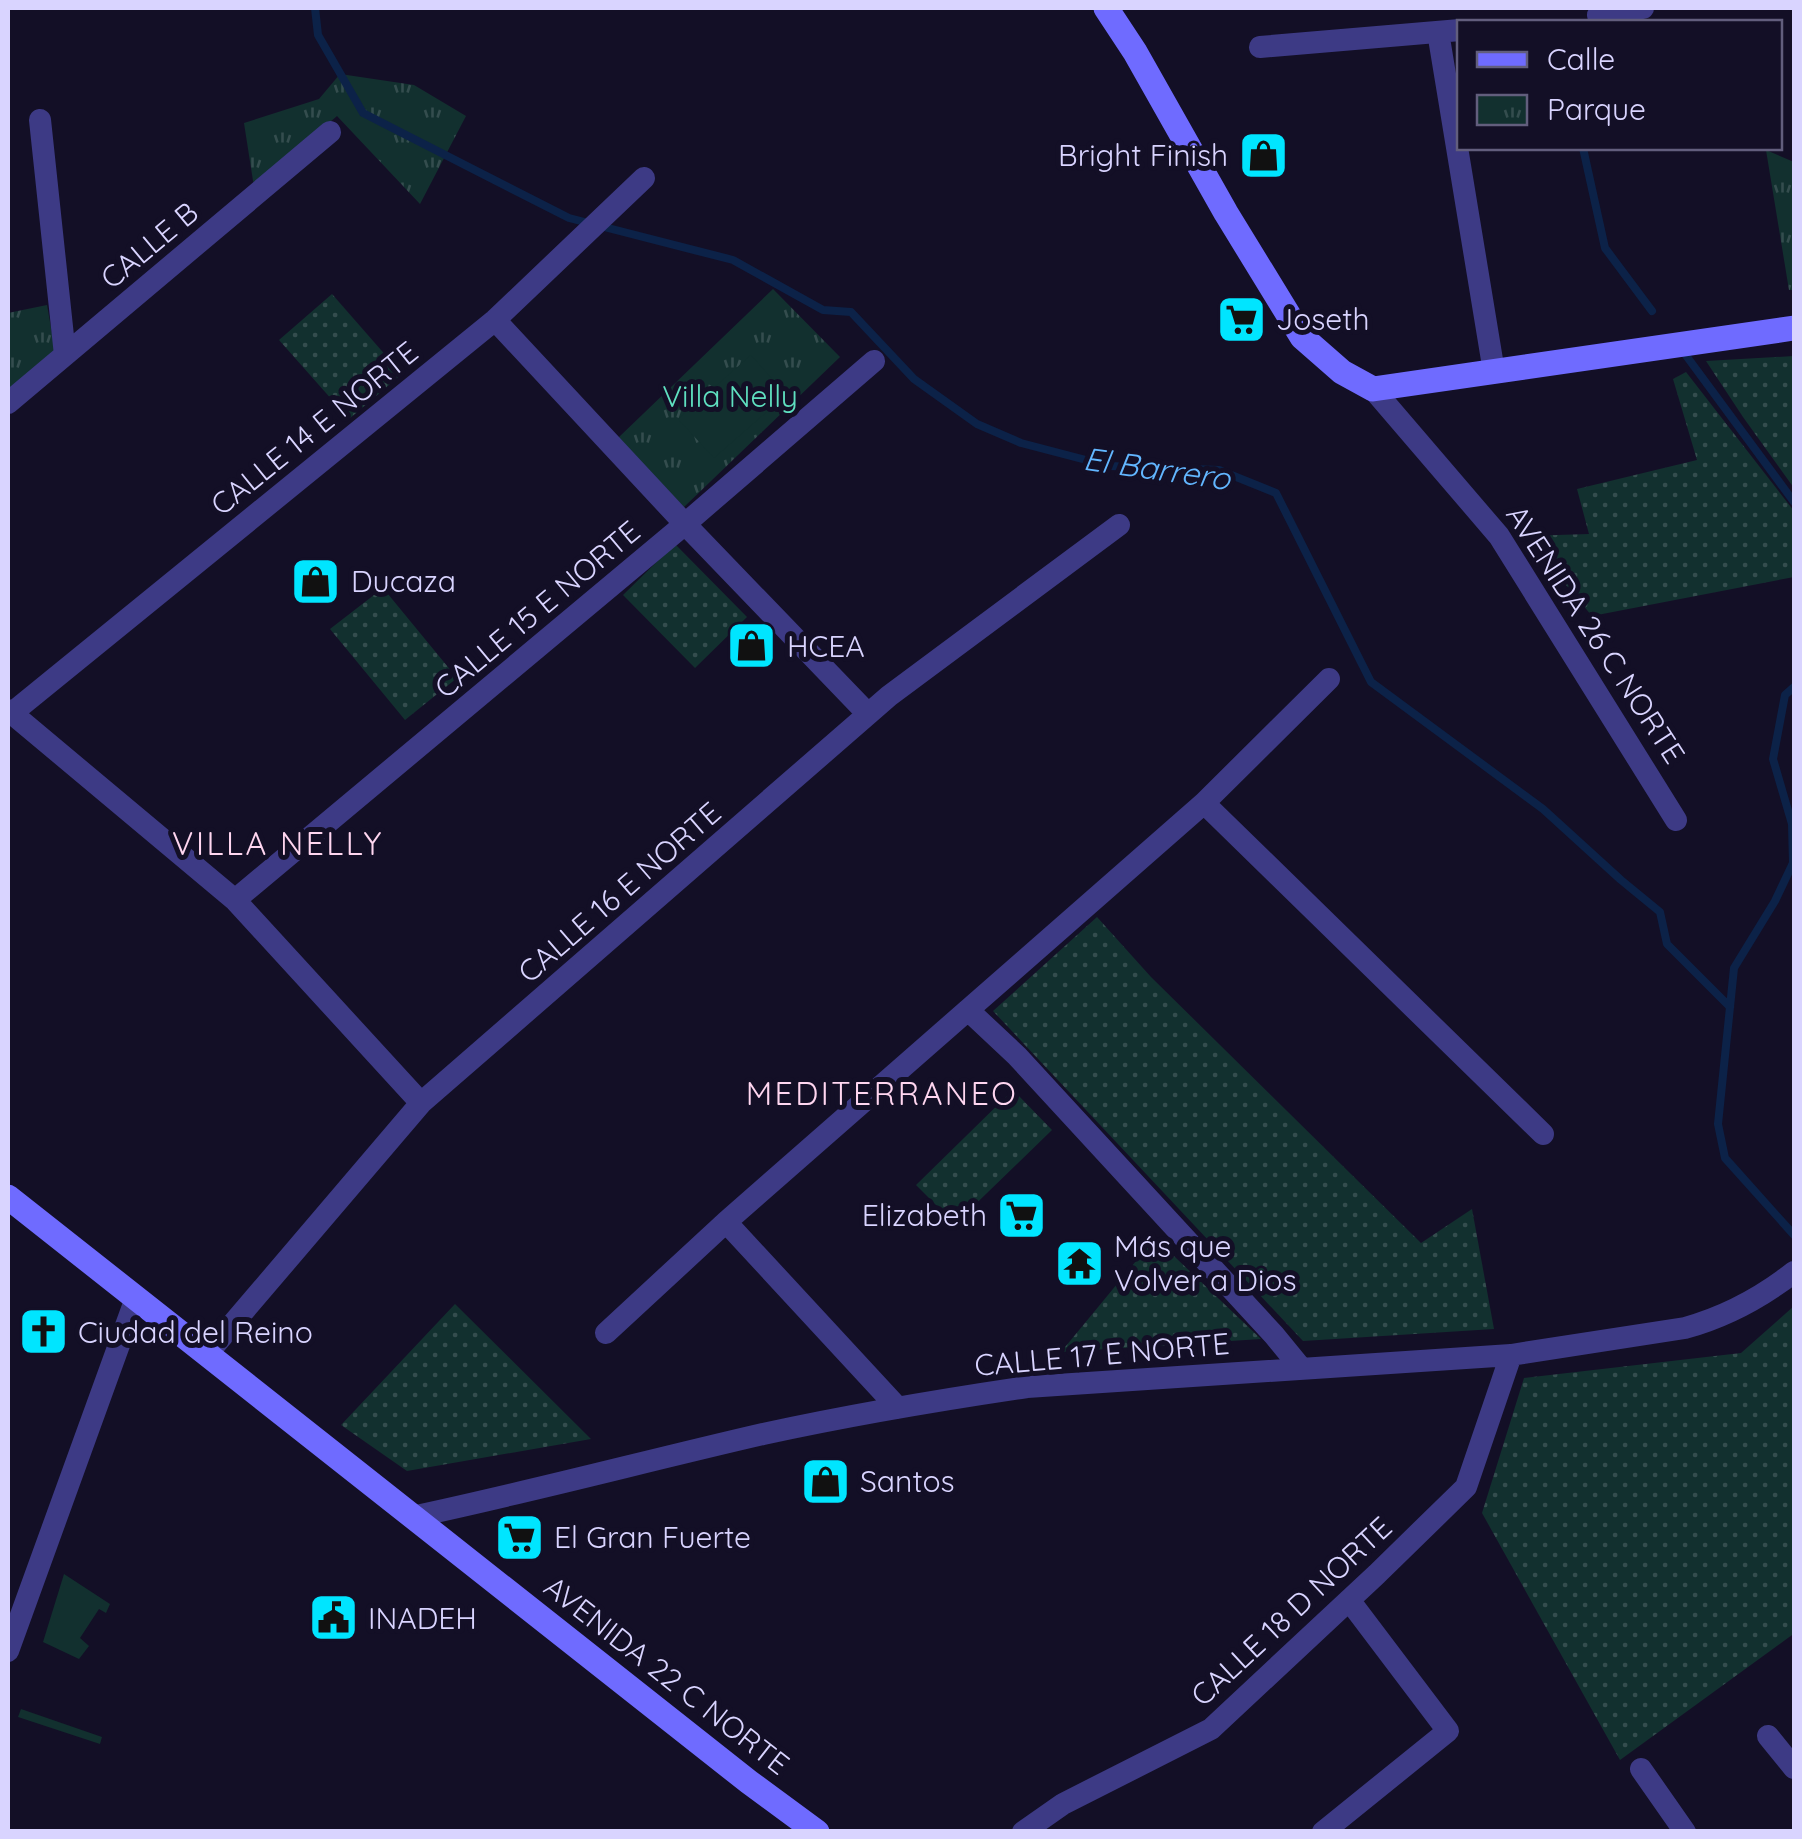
<svg xmlns="http://www.w3.org/2000/svg" width="1802" height="1839" viewBox="0 0 1802 1839" font-family="Quicksand,sans-serif">
<style>
.grass{fill:url(#grass-dots)}
.park{fill:url(#park-tufts)}
.garden{fill:#12302f}
.lines{fill:none;stroke-linecap:round;stroke-linejoin:round}
.stream{stroke:#0c2248;stroke-width:8}
.street{stroke:#3d3a85;stroke-width:22}
.secondary{stroke:#6f6bff;stroke-width:25}
.labels{text-anchor:middle;dominant-baseline:central;stroke-width:10;stroke-linejoin:round;paint-order:stroke}
.poi-label{font-size:30px;fill:#d9d4ff;stroke:#130f26;text-anchor:start}
.street-label{font-size:30px;fill:#d9d4ff;stroke:#130f26}
.park-label{font-size:30px;fill:#5fe0c0;stroke:#130f26}
.water-label{font-size:32px;font-style:italic;fill:#62b6ff;stroke:#130f26}
.neighbourhood-label{font-size:32px;letter-spacing:2.5px;fill:#ffd6f0;stroke:#130f26}
</style>
<defs>
<pattern id="grass-dots" width="8" height="8" patternUnits="userSpaceOnUse" patternTransform="scale(2.5)"><rect width="8" height="8" fill="#12302f"/><path d="M2 2h.1M6 6h.1" fill="none" stroke="#344d4e" stroke-width="1.8" stroke-linecap="round"/></pattern>
<pattern id="park-tufts" width="24" height="20" patternUnits="userSpaceOnUse" patternTransform="scale(2.5)"><rect width="24" height="20" fill="#12302f"/><path d="M3 7l-1-3M5 7V3M7 7l1-3M15 17l-1-3M17 17v-4M19 17l1-3" fill="none" stroke="#344d4e"/></pattern>
</defs>
<rect width="100%" height="100%" fill="#130f26"/>
<path class="grass" d="M332,294L402,374L349,419L279,340Z
M1794,356V488L1743,417L1706,361Z
M1686,372L1794,511V577L1592,616L1525,536L1589,534L1577,489L1697,460L1673,379Z
M675,544L747,617L695,668L623,595Z
M383,588L457,678L405,720L330,629Z
M1097,917L1151,977L1421,1243L1472,1209L1494,1329L1303,1341L993,1011Z
M1013,1090L1052,1130L955,1224L916,1185Z
M1155,1238L1261,1339L1061,1352Z
M455,1304L591,1439L407,1471L341,1425Z
M1794,1306V1636L1792,1635L1620,1760L1482,1513L1524,1378L1741,1353Z"/>
<path class="park" d="M340,74L414,85L466,116L420,204L337,116L254,187L244,123L319,99Z
M1766,150L1794,162V290H1789Z
M773,289L840,357L684,507L618,438Z
M47,305L56,356L8,395V313Z"/>
<path class="garden" d="M751,355L786,395L714,458L678,419Z
M64,1574L110,1604L106,1613L99,1609L80,1638L89,1646L79,1659L43,1642Z
M21,1709L102,1737L100,1744L18,1717Z"/>
<g class="lines">
<path class="stream" d="M315,8L318,35L363,113L569,218L733,260L823,310L851,312L914,379L977,424L1021,443L1109,466L1219,470L1276,493L1371,682L1543,809L1621,880L1660,912L1667,944L1730,1007
M1583,148L1605,248L1652,311
M1682,350L1794,502
M1794,687L1785,695L1773,759L1792,824L1793,863L1775,901L1734,968L1718,1124L1725,1158L1794,1235"/>
<path class="street" d="M1598,15L1643,8
M1438,32L1494,372
M1260,47L1460,30
M40,120L65,355
M495,320L685,524L868,714
M1373,389L1499,536L1676,820
M8,403L330,132
M8,710L235,900L421,1103
M12,713L495,320L644,178
M1204,803L1543,1134
M235,900L685,524L874,361
M968,1010L1017,1056L1274,1335L1301,1368
M726,1222L898,1408
M606,1333L726,1222L1204,803L1329,679
M207,1354L421,1103L889,696L1119,525
M412,1517C530,1492 646,1461 763,1434C850,1415 939,1400 1027,1387L1511,1355L1685,1328C1725,1317 1762,1297 1794,1272
M8,1651L136,1298
M1768,1736L1794,1768
M1641,1769L1685,1832
M1023,1832L1063,1804L1211,1729L1377,1574L1466,1487L1511,1355
M1323,1832L1448,1731L1349,1600"/>
<path class="secondary" d="M1106,8L1135,52L1226,213L1302,337L1342,372L1373,389L1794,328
M8,1197L749,1782L817,1832"/>
</g>
<defs>
<symbol id="shop-square" viewBox="-11 -11 22 22"><rect x="-9" y="-9" width="18" height="18" rx="4" fill="#00e5ff" stroke="#130f26"/><path d="M-5-2.5h2.3a2.7 3.5 0 0 1 5.4 0H5L5.5 6h-11ZM-1.5-2.5h3a1.5 2.3 0 0 0-3 0Z" fill="#111"/></symbol>
<symbol id="supermarket-square" viewBox="-11 -11 22 22"><rect x="-9" y="-9" width="18" height="18" rx="4" fill="#00e5ff" stroke="#130f26"/><path d="M-6-5.5h2.5l.6 2H6L4.5 2H-2.5L-4.4-4H-6ZM-1.5 3.2a1.3 1.3 0 1 0 .1 0ZM3 3.2a1.3 1.3 0 1 0 .1 0Z" fill="#111"/></symbol>
<symbol id="temple-square" viewBox="-11 -11 22 22"><rect x="-9" y="-9" width="18" height="18" rx="4" fill="#00e5ff" stroke="#130f26"/><path d="M0-6L5-2H3V0L6.5 2.5H4V6H1.5V3h-3V6H-4V2.5H-6.5L-3 0V-2H-5Z" fill="#111"/></symbol>
<symbol id="church-square" viewBox="-11 -11 22 22"><rect x="-9" y="-9" width="18" height="18" rx="4" fill="#00e5ff" stroke="#130f26"/><path d="M-1.2-6h2.4v3.5h3.3v2.4h-3.3V6h-2.4V-.1h-3.3v-2.4h3.3Z" fill="#111"/></symbol>
<symbol id="civic-square" viewBox="-11 -11 22 22"><rect x="-9" y="-9" width="18" height="18" rx="4" fill="#00e5ff" stroke="#130f26"/><path d="M-.6-6.5H3V-4.5H.6V-3L4-1V1h2V6H-6V1h2V-1L-.6-3ZM-1.2 2.5V6h2.4V2.5Z" fill="#111"/></symbol>
</defs>
<g fill-rule="evenodd">
<use href="#shop-square" x="1236" y="128" width="55" height="55"/>
<use href="#supermarket-square" x="1214" y="292" width="55" height="55"/>
<use href="#shop-square" x="288" y="554" width="55" height="55"/>
<use href="#shop-square" x="724" y="618" width="55" height="55"/>
<use href="#supermarket-square" x="994" y="1188" width="55" height="55"/>
<use href="#temple-square" x="1052" y="1236" width="55" height="55"/>
<use href="#church-square" x="16" y="1304" width="55" height="55"/>
<use href="#shop-square" x="798" y="1454" width="55" height="55"/>
<use href="#supermarket-square" x="492" y="1510" width="55" height="55"/>
<use href="#civic-square" x="306" y="1590" width="55" height="55"/>
</g>
<g class="labels">
<g class="poi-label">
<text x="1228" y="155" text-anchor="end">Bright Finish</text>
<text x="1276" y="319">Joseth</text>
<text x="351" y="581">Ducaza</text>
<text x="787" y="646">HCEA</text>
<text x="987" y="1215" text-anchor="end">Elizabeth</text>
<text x="1114" y="1246">Más que<tspan x="1114" dy="34">Volver a Dios</tspan></text>
<text x="78" y="1332">Ciudad del Reino</text>
<text x="860" y="1481">Santos</text>
<text x="554" y="1537">El Gran Fuerte</text>
<text x="368" y="1618">INADEH</text>
</g>
<g class="street-label">
<text transform="translate(149 245) rotate(-40)">CALLE B</text>
<text transform="translate(314 428) rotate(-39)">CALLE 14 E NORTE</text>
<text transform="translate(537 609) rotate(-40)">CALLE 15 E NORTE</text>
<text transform="translate(1596 634) rotate(57)">AVENIDA 26 C NORTE</text>
<text transform="translate(619 892) rotate(-41)">CALLE 16 E NORTE</text>
<text transform="translate(1102 1354) rotate(-5)">CALLE 17 E NORTE</text>
<text transform="translate(1291 1611) rotate(-43)">CALLE 18 D NORTE</text>
<text transform="translate(667 1675) rotate(38)">AVENIDA 22 C NORTE</text>
</g>
<g class="park-label">
<text x="730" y="396">Villa Nelly</text>
</g>
<g class="water-label">
<text transform="translate(1157 468) rotate(8)">El Barrero</text>
</g>
<g class="neighbourhood-label">
<text x="278" y="843">VILLA NELLY</text>
<text x="882" y="1093">MEDITERRANEO</text>
</g>
</g>
<rect width="1802" height="1839" fill="none" stroke="#d9d4ff" stroke-width="20"/>
<rect x="1457" y="20" width="325" height="130" fill="#130f26" stroke="#625e7d" stroke-width="2.5"/>
<rect x="1477" y="52" width="50" height="15" fill="#6f6bff" stroke="#625e7d" stroke-width="2.5"/>
<text x="1547" y="70" font-size="30" fill="#d9d4ff">Calle</text>
<rect x="1477" y="95" width="50" height="30" fill="url(#park-tufts)" stroke="#625e7d" stroke-width="2.5"/>
<text x="1547" y="120" font-size="30" fill="#d9d4ff">Parque</text>
</svg>
